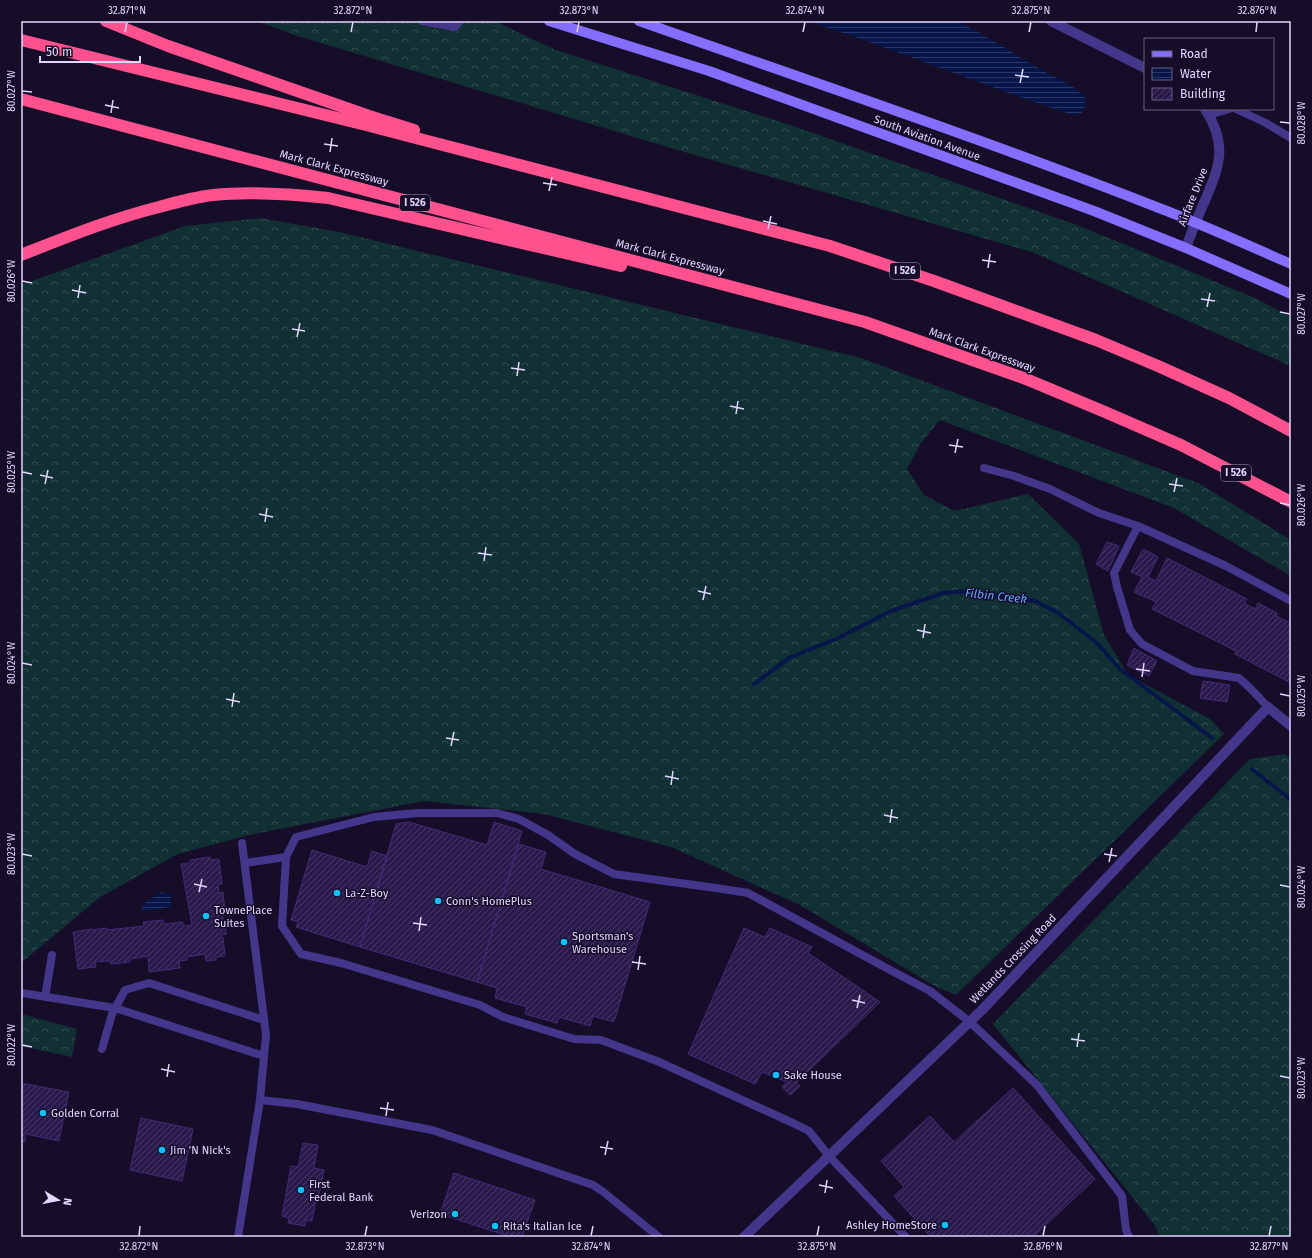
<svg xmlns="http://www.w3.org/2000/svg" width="1312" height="1258" viewBox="0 0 1312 1258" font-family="'Fira Sans',sans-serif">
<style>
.forest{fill:url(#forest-crowns)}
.water{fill:url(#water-rules)}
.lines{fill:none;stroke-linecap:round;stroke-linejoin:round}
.stream{stroke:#06164a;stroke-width:4}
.building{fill:url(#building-hatch);stroke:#432979}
.lane{stroke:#44368b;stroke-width:8}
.street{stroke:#44368b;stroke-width:10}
.secondary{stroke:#846dff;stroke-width:10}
.highway{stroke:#ff518d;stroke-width:12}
.ticks{fill:none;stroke:#e0d6ff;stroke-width:1.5}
.poi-dot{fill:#02c4ff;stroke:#160e29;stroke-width:1.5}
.labels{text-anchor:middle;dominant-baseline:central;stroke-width:3;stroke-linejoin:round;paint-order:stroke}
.shield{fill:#160e29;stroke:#a39abf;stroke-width:1}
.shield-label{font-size:10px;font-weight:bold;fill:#e0d6ff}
.street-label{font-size:11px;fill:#e0d6ff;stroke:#160e29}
.poi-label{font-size:11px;fill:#e0d6ff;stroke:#160e29;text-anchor:start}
.water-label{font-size:12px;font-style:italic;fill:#64a3ff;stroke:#160e29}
.neatline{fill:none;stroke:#e0d6ff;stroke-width:1.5}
.ticks-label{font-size:10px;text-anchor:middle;fill:#e0d6ff}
</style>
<defs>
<pattern id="forest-crowns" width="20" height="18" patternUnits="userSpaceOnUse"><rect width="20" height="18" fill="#113033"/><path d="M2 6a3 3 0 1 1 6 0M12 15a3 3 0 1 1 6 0" fill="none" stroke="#334d52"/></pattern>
<pattern id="water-rules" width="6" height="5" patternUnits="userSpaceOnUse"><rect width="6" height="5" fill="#06164a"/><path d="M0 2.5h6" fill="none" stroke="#2a3765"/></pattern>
<pattern id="building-hatch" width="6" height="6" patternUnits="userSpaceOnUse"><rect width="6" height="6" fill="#2a194b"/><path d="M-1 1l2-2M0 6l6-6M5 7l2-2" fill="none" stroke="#493a66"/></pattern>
</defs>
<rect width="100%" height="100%" fill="#160e29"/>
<path class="forest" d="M256,21H494L556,50L790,125L1077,225L1255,298L1291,317V366L1032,252L681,151L298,36Z
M260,218L339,232L861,358L1198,483L1291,540V576L1174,508L940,420L921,443L907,469L924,495L954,511L1028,494L1079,544L1104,635L1128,675L1210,719L1224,734L956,995L933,985L800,905L671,847L544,814L424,801L249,835L178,854L100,897L21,963V285L185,226Z
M1285,754L1291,759V1237H1160L1154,1224L993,1024L1250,759Z
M21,1014L77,1029L72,1057L21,1046Z"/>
<path class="water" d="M808,21H957C986,35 1012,53 1040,69C1054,78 1076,85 1086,99L1084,108L1080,115L1070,114C982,85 896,50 808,21Z
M161,892L171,895V907L142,911V905Z"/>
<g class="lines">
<path class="stream" d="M754,684L789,658L838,638L891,611L943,593L971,591L1035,601L1057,612L1097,643L1120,669L1212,738
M1252,769L1291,800"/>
</g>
<path class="building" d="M1107,542L1119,546L1108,571L1096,564Z
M1143,549L1158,557L1148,577L1156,581L1167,558L1247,599L1244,603L1255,609L1258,603L1277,613L1276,616L1291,623V683L1235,654L1236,651L1152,609L1156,602L1134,592L1142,577L1131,572Z
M1134,648L1157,661L1149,676L1127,665Z
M1203,681L1230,685L1227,702L1200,698Z
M409,822L487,845L494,822L522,831L477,982L360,947L396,824Z
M519,844L546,852L541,869L650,902L614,1022L593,1016L590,1026L559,1017L557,1023L525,1014L527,1007L495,998L497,988L477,982Z
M312,850L367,867L372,851L387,856L360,947L296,927L298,922L291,920Z
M210,857V860L219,859L222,884H218L219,893L223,892L225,912H222L223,921H225L226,934L221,935L222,938L223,937L225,956L216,957V960L206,961L205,954L187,957V960L179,961L180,968L149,972L148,956L130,959V962L111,964L110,961L95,962L96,967L78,969L73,932L91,929L92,930L107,928V930L144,926L143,922L163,920L164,924L183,922V926L192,925L181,864L190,863V860Z
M744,928L765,937L770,928L812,947L808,953L880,1002L796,1083L800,1086L790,1095L782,1087L787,1082L762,1072L755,1084L688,1054Z
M21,1083L69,1092L59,1141L26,1134L25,1142L21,1141Z
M1013,1088L1095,1179L1034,1236L1035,1237H931L894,1196L904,1187L881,1161L930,1116L954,1142Z
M141,1118L193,1129L182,1181L130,1170Z
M303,1143L318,1145L314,1168L324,1170L319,1194H317L312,1221L306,1220L305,1226L288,1223L289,1218L282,1216L291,1166L298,1167Z
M454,1173L535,1200L522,1237H511L440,1214Z"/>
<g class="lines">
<path class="lane" d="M422,21L455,27L460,21
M1236,109L1266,123L1291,138
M1209,115L1229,109
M984,468L1014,476L1050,489L1099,513L1138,526
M1268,707L1251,689L1239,678L1193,671L1142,644L1130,630L1117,587L1114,573L1138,526L1226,566L1291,601
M286,857L282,926L301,954L341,963L480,1005L503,1017L574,1039L601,1040L657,1061L793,1123L809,1131L829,1156L906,1237
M245,863L286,857L296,837L374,817L417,813H497L519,819L548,835L575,854L614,874L716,888L748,893L892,971L930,991L970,1022L1037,1085L1122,1196L1126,1230L1129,1237
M22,993L115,1008L264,1056
M45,997L52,955
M102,1049L112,1014L125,990L149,983L264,1020
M260,1100L297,1104L432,1130L593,1185L602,1191L659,1237
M238,1237L260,1100L266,1035L242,843"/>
<path class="street" d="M1051,21L1145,68
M1186,248C1191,233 1197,219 1203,205C1219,168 1229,146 1205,109
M744,1237L982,1010L1268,707L1291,726"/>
<path class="secondary" d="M549,21L709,71L1094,211L1186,248L1291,294
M639,21C813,82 988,141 1159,208C1204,225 1247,245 1291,264"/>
<path class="highway" d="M106,21L168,46L369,116L414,130
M21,40L366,125L830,246L934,281L1096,340L1158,366L1229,398L1291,431
M21,99L865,322L1026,379L1105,412L1181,445L1291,502
M21,255C67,237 111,219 159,207C177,202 195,197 213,195C251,191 290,194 328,198L621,266"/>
</g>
<path class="ticks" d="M125,32L127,22M351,32L353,22M577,32L579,22M803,32L805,22M1029,32L1031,22M1256,32L1257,22M1015,75L1029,77M1020,83L1023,69M22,91L32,92M105,105L119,108M111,113L113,100M1280,122L1290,123M324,144L338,146M330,152L332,138M543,183L557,185M549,191L552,177M763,221L777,224M768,229L771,216M982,260L996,262M988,268L990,254M22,281L32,283M72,290L86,293M78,298L80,285M1201,299L1215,301M1207,307L1210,293M1280,312L1290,314M292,329L305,331M297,337L300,323M511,368L525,370M517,376L519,362M730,406L744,409M736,414L738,401M949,445L963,447M955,453L958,439M22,472L32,474M40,475L53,478M45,484L48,470M1169,484L1183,486M1174,492L1177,478M1280,503L1290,505M259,514L273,517M265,522L267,508M478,553L492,555M484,561L486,547M698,591L711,594M703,600L706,586M917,630L931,633M923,638L925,624M22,663L32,665M1136,669L1150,671M1142,677L1144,663M1280,694L1290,696M226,699L240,702M232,707L234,693M446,738L459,740M451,746L454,732M665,776L679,779M671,785L673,771M884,815L898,818M890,823L892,809M22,854L32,856M1104,854L1117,856M1109,862L1112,848M194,884L207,887M1280,885L1290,887M199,892L202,879M413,923L427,925M419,931L421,917M632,962L646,964M638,970L640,956M852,1000L865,1003M857,1008L860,995M1071,1039L1085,1041M22,1045L32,1047M1077,1047L1079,1033M161,1069L175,1072M1280,1076L1290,1078M167,1077L169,1064M380,1108L394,1110M386,1116L388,1102M600,1147L613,1149M605,1155L608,1141M819,1185L833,1188M825,1193L827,1180M139,1236L140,1226M365,1236L367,1226M591,1236L593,1226M817,1236L819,1226M1043,1236L1045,1226M1269,1236L1271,1226"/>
<g class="poi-dot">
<circle cx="337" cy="893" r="4"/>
<circle cx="438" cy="901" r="4"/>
<circle cx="206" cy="916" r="4"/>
<circle cx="564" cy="942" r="4"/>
<circle cx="776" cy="1075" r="4"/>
<circle cx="43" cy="1113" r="4"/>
<circle cx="162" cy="1150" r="4"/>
<circle cx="301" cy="1190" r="4"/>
<circle cx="455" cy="1214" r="4"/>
<circle cx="945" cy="1225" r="4"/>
<circle cx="495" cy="1226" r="4"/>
</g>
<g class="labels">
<g class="shield">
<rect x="400" y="195" width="30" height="16" rx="3"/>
<rect x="890" y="263" width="30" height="16" rx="3"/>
<rect x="1221" y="465" width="30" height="16" rx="3"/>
</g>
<g class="shield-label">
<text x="415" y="203">I 526</text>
<text x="905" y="271">I 526</text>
<text x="1236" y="473">I 526</text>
</g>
<g class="street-label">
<text transform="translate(927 138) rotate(20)">South Aviation Avenue</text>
<text transform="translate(334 168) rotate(15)">Mark Clark Expressway</text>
<text transform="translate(1193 197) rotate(-68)">Airfare Drive</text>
<text transform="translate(670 257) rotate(15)">Mark Clark Expressway</text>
<text transform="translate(982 350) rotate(20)">Mark Clark Expressway</text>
<text transform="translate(1013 959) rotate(-46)">Wetlands Crossing Road</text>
</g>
<g class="poi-label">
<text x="345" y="893">La-Z-Boy</text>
<text x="446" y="901">Conn's HomePlus</text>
<text x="214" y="910">TownePlace<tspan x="214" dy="13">Suites</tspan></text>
<text x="572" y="936">Sportsman's<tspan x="572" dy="13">Warehouse</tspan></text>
<text x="784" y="1075">Sake House</text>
<text x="51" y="1113">Golden Corral</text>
<text x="170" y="1150">Jim 'N Nick's</text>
<text x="309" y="1184">First<tspan x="309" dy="13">Federal Bank</tspan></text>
<text x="447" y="1214" text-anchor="end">Verizon</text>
<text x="937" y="1225" text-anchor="end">Ashley HomeStore</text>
<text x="503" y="1226">Rita's Italian Ice</text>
</g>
<g class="water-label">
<text transform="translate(996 596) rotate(6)">Filbin Creek</text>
</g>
</g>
<rect width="1312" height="1258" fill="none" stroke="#160e29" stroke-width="44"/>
<rect x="1144" y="38" width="130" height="72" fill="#160e29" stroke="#675e7f"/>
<rect x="1152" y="51" width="20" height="6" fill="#846dff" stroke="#675e7f"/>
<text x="1180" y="58" font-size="12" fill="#e0d6ff">Road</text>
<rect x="1152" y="68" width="20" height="12" fill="url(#water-rules)" stroke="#675e7f"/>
<text x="1180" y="78" font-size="12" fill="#e0d6ff">Water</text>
<rect x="1152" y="88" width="20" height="12" fill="url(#building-hatch)" stroke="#675e7f"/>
<text x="1180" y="98" font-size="12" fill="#e0d6ff">Building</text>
<g transform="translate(58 1200) rotate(100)" stroke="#160e29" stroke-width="3" paint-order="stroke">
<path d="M0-3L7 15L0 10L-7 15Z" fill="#e0d6ff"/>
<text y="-6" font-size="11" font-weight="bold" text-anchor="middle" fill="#e0d6ff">N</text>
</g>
<path d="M40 56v6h100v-6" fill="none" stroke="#e0d6ff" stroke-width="2"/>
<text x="46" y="56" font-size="12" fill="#e0d6ff" stroke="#160e29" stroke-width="3" paint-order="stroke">50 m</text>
<rect x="22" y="22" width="1268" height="1214" class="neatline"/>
<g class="ticks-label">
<text x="127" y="14">32.871°N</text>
<text x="353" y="14">32.872°N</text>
<text x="579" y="14">32.873°N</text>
<text x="805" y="14">32.874°N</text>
<text x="1031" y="14">32.875°N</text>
<text x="1257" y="14">32.876°N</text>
<text transform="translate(11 91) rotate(-90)" y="4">80.027°W</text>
<text transform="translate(1301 123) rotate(-90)" y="4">80.028°W</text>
<text transform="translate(11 281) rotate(-90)" y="4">80.026°W</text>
<text transform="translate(1301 314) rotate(-90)" y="4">80.027°W</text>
<text transform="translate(11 472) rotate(-90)" y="4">80.025°W</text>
<text transform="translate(1301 505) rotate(-90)" y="4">80.026°W</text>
<text transform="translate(11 663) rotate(-90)" y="4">80.024°W</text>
<text transform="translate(1301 696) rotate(-90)" y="4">80.025°W</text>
<text transform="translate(11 854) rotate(-90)" y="4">80.023°W</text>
<text transform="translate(1301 887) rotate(-90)" y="4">80.024°W</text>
<text transform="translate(11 1045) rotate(-90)" y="4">80.022°W</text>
<text transform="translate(1301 1078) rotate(-90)" y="4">80.023°W</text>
<text x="139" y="1250">32.872°N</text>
<text x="365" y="1250">32.873°N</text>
<text x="591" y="1250">32.874°N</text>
<text x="817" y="1250">32.875°N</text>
<text x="1043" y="1250">32.876°N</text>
<text x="1269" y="1250">32.877°N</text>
</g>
</svg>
